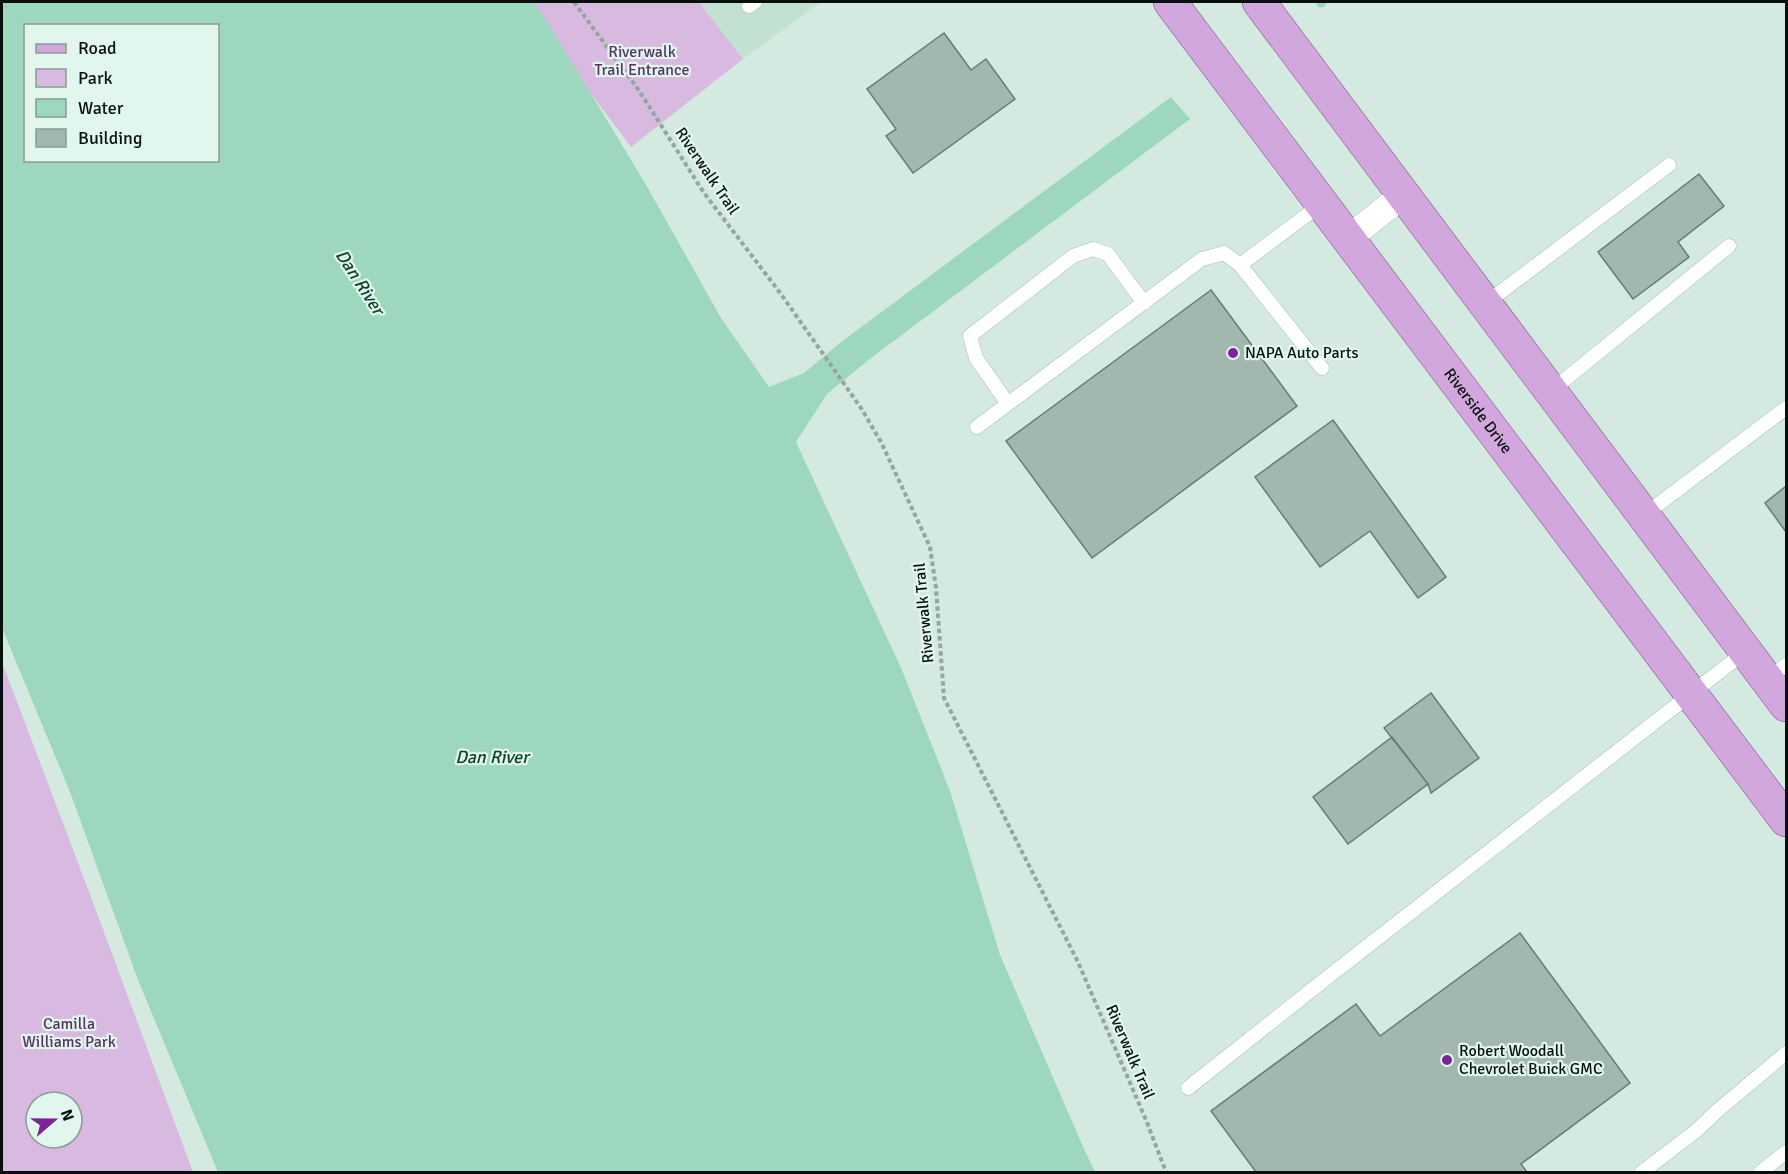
<svg xmlns="http://www.w3.org/2000/svg" width="1788" height="1174" viewBox="0 0 1788 1174" font-family="Signika,sans-serif">
<style>
.built{fill:#c2e1d3}
.green{fill:#d8bae1;fill-rule:evenodd}
.water{fill:#9dd7be;fill-rule:evenodd}
.lines{fill:none;stroke-linecap:round;stroke-linejoin:round}
.stream{stroke:#9dd7be;stroke-width:9}
.building{fill:#a2b7ae;stroke:#677b72;stroke-width:1.5}
.lane-casing{stroke:#a9bfb5;stroke-width:15}
.street-casing{stroke:#a9bfb5;stroke-width:27}
.primary-casing{stroke:#774c87;stroke-width:34}
.path{stroke:#95a69e;stroke-width:4;stroke-dasharray:4.5 3;stroke-linecap:butt}
.lane{stroke:#fff;stroke-width:14}
.street{stroke:#fff;stroke-width:26}
.primary{stroke:#d1a7de;stroke-width:33}
.poi-dot{fill:#7d2594;stroke:#e1f7ed;stroke-width:2}
.labels{text-anchor:middle;dominant-baseline:central;stroke-width:4.5;stroke-linejoin:round;paint-order:stroke}
.park-label{font-size:16px;fill:#593065;stroke:#e1f7ed}
.street-label{font-size:16px;fill:#08100d;stroke:#e1f7ed}
.poi-label{font-size:16px;fill:#08100d;stroke:#e1f7ed;text-anchor:start}
.water-label{font-size:18px;font-style:italic;fill:#0f3f2f;stroke:#e1f7ed}
</style>
<rect width="100%" height="100%" fill="#d4eae0"/>
<path class="built" d="M699,2H821L743,59Z"/>
<path class="green" d="M522,2H699L743,59L631,147Z
M2,662L94,905L193,1172H2ZM36,1102H72V1138H36Z"/>
<path class="water" d="M2,2H534L550,26L645,183L721,318L769,387L804,373L841,342L1171,97L1190,119L871,358L827,394L796,442L902,670L950,791L1000,955L1084,1149L1095,1172H218L138,980L70,792L2,628ZM26,26H218V160H26Z"/>
<g class="lines">
<path class="stream" d="M1321,3L1322,2"/>
</g>
<path class="building" d="M944,33L971,70L986,59L1015,99L913,173L886,136L896,129L867,89Z
M1699,174L1724,206L1678,242L1689,257L1633,299L1598,252Z
M1211,290L1297,406L1092,558L1006,441Z
M1333,420L1446,577L1418,598L1370,531L1320,567L1255,477Z
M1786,486V532L1765,503Z
M1431,693L1479,758L1431,793L1428,784L1384,728Z
M1392,737L1428,784L1348,844L1313,797Z
M1520,933L1630,1083L1521,1164L1527,1172H1256L1211,1111L1356,1004L1380,1036Z"/>
<g class="lines">
<defs>
<path id="lane" d="M749,6L755,2
M1240,265L1323,203
M1485,304L1669,165
M1551,391L1729,246
M1008,404L976,358L970,336L1073,256L1093,249L1108,254L1144,303
M977,427L1202,259L1224,253L1240,265L1322,368
M1644,515L1786,408
M1767,680L1786,665
M1188,1088L1333,973L1746,651
M1642,1172L1696,1131L1717,1111L1786,1053
M1761,1172L1786,1152"/>
<path id="street" d="M1349,238L1404,194"/>
<g id="primary">
<path id="s1" d="M1170,2L1786,820"/>
<path d="M1259,2L1786,705"/>
</g>
</defs>
<use href="#lane" class="lane-casing"/>
<use href="#street" class="street-casing"/>
<use href="#primary" class="primary-casing"/>
<path class="path" d="M574,2L640,92L704,193L781,294L861,408L881,442L930,547L936,588L944,698L1078,962L1146,1120L1166,1172"/>
<use href="#lane" class="lane"/>
<use href="#street" class="street"/>
<use href="#primary" class="primary"/>
</g>
<g class="poi-dot">
<circle cx="1233" cy="353" r="6"/>
<circle cx="1447" cy="1060" r="6"/>
</g>
<g class="labels">
<g class="park-label">
<text x="642" y="52">Riverwalk<tspan x="642" dy="18">Trail Entrance</tspan></text>
<text x="69" y="1024">Camilla<tspan x="69" dy="18">Williams Park</tspan></text>
</g>
<g class="street-label">
<text transform="translate(707 171) rotate(56)">Riverwalk Trail</text>
<text stroke="none"><textPath href="#s1" startOffset="512">Riverside Drive</textPath></text>
<text transform="translate(924 613) rotate(-95)">Riverwalk Trail</text>
<text transform="translate(1130 1052) rotate(67)">Riverwalk Trail</text>
</g>
<g class="poi-label">
<text x="1245" y="353">NAPA Auto Parts</text>
<text x="1459" y="1051">Robert Woodall<tspan x="1459" dy="18">Chevrolet Buick GMC</tspan></text>
</g>
<g class="water-label">
<text transform="translate(360 282) rotate(57)">Dan River</text>
<text x="492" y="757">Dan River</text>
</g>
</g>
<rect width="1788" height="1174" fill="none" stroke="#08100d" stroke-width="6"/>
<rect x="24" y="24" width="195" height="138" fill="#e1f7ed" stroke="#8a9b93" stroke-width="1.5"/>
<rect x="36" y="44" width="30" height="9" fill="#d1a7de" stroke="#8a9b93" stroke-width="1.5"/>
<text x="78" y="54" font-size="18" fill="#08100d">Road</text>
<rect x="36" y="69" width="30" height="18" fill="#d8bae1" stroke="#8a9b93" stroke-width="1.5"/>
<text x="78" y="84" font-size="18" fill="#08100d">Park</text>
<rect x="36" y="99" width="30" height="18" fill="#9dd7be" stroke="#8a9b93" stroke-width="1.5"/>
<text x="78" y="114" font-size="18" fill="#08100d">Water</text>
<rect x="36" y="129" width="30" height="18" fill="#a2b7ae" stroke="#8a9b93" stroke-width="1.5"/>
<text x="78" y="144" font-size="18" fill="#08100d">Building</text>
<g transform="translate(54 1120) rotate(70)"><circle r="28" fill="#e1f7ed" stroke="#8a9b93" stroke-width="1.5"/>
<path d="M0-4.5L10 22L0 15L-10 22Z" fill="#7d2594"/>
<text y="-9" font-size="16" font-weight="bold" text-anchor="middle" fill="#08100d">N</text>
</g>
</svg>
